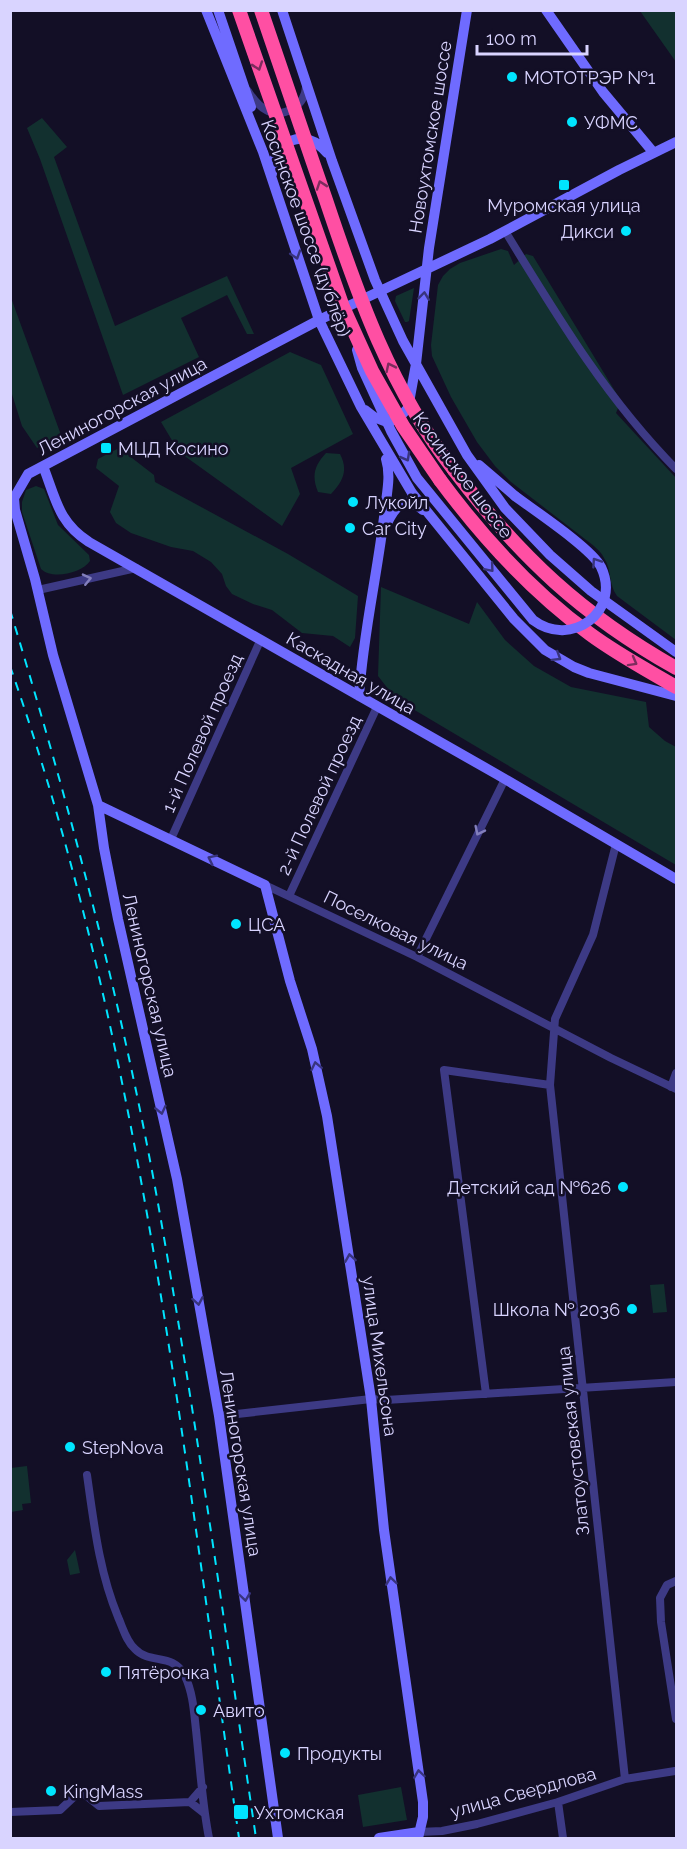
<svg xmlns="http://www.w3.org/2000/svg" width="687" height="1849" viewBox="0 0 687 1849" font-family="Raleway,sans-serif">
<style>
.green{fill:#12302f}
.lines{fill:none;stroke-linecap:round;stroke-linejoin:round}
.street{stroke:#3d3a85;stroke-width:8}
.secondary{stroke:#6f6bff;stroke-width:10}
.highway{stroke:#ff4fa3;stroke-width:14}
.rail{stroke:#00e5ff;stroke-width:2;stroke-dasharray:9 8;stroke-linecap:butt}
.secondary-bridge{stroke:#6f6bff;stroke-width:10}
.highway-bridge{stroke:#ff4fa3;stroke-width:14}
.oneway{stroke:#7d2c5e}
.oneway2{stroke:#38347d}
.oneway3{stroke:#837fbc}
.poi-dot{fill:#00e5ff;stroke:#130f26;stroke-width:2}
.labels{text-anchor:middle;dominant-baseline:central;stroke-width:5;stroke-linejoin:round;paint-order:stroke}
.poi-label{font-size:18px;fill:#d9d4ff;stroke:#130f26;text-anchor:start}
.street-label{font-size:18px;fill:#d9d4ff;stroke:#130f26}
</style>
<rect width="100%" height="100%" fill="#130f26"/>
<path class="green" d="M640,11H676V62Z
M42,118L67,147L54,157L115,326L227,276L254,334H247L227,295L181,318L199,357L123,395L40,159L27,128Z
M501,249L508,251L514,265L526,254L533,256L621,401L616,413L676,478V640L617,596C608,583 612,570 604,558C602,553 597,549 594,546L511,482L495,466L477,442L451,397L432,356L431,345L438,285L443,276L450,269L460,263Z
M414,288L409,321L407,322H405L395,301L396,296Z
M10,295L61,435L37,448L22,426L11,391Z
M290,352L321,365L353,434L291,468L300,494L282,526L179,452L161,422Z
M119,448L154,475L155,482L288,554L358,596L355,638L350,647L333,636L302,633L272,610L253,604L232,594L226,586L222,574L211,562L193,551L171,547L131,533L116,523L110,512L119,486L96,468L98,459Z
M326,453L340,454C349,471 342,482 331,494L318,492C311,475 315,465 326,453Z
M36,486L44,489L58,525L89,555L90,561C82,573 52,580 41,569L22,512V502L26,490Z
M381,587L469,624L477,602L505,640L534,666L571,687L646,702L649,727L665,741L676,747V865L396,699L378,676Z
M664,1284L667,1312L653,1313L650,1285Z
M27,1466L31,1503L22,1504L23,1510L11,1512V1468Z
M75,1550L80,1573L70,1575L67,1560Z
M401,1787L407,1820L363,1827L358,1795Z"/>
<g class="lines">
<path class="street" d="M248,91C253,99 259,107 268,111C285,118 305,105 306,87
M505,231C557,316 606,398 676,469
M38,590L136,568
M171,839L260,641
M616,844L593,935L555,1019L550,1085L625,1779
M265,885L417,957L611,1058L676,1089
M289,896L377,707
M417,957L505,779
M671,1087L676,1073
M486,1394L444,1070L550,1085
M219,1416L371,1399L386,1400L676,1382
M87,1475C94,1524 99,1571 118,1617C123,1628 126,1641 135,1649C150,1665 173,1652 185,1676C193,1693 194,1712 196,1730C200,1766 202,1803 209,1838
M676,1581L667,1585L660,1598L661,1622L676,1719
M190,1802L203,1787
M558,1802L563,1838
M10,1812L60,1810L77,1794H84L99,1806L190,1802L204,1813
M419,1832L442,1831L477,1824L558,1802L625,1779L675,1771"/>
<path class="secondary" d="M206,10L263,152L319,320L361,407L412,493L514,619L545,650L574,667L589,673L676,696
M218,10L251,107
M282,10L332,161L375,280L403,341L467,455L505,508L550,555L591,591L676,652
M546,10L603,92L653,152
M272,174C271,140 306,126 327,153
M365,410L374,417L387,422L398,419L408,408L416,364L429,248L467,10
M479,465L515,496
M43,466C56,499 58,522 89,542L498,775L676,879
M386,525C395,507 403,494 423,510
M359,696C363,633 378,572 385,509C387,492 391,475 386,459
M98,805L265,885L290,981L312,1049L327,1116L371,1399L384,1530L423,1802V1817L418,1838
M278,1838L219,1416L177,1179L118,919L104,848L98,805L53,655L35,579L15,510L14,498L28,474L319,320L490,239L619,170L676,142
M379,1838L419,1832"/>
<path class="highway" d="M454,470C520,557 582,615 676,668
M440,480C483,538 531,591 590,634C617,654 647,670 676,687"/>
<path class="rail" d="M10,610C70,807 123,1007 159,1209C196,1418 225,1629 256,1838
M10,666C142,1044 182,1445 239,1838"/>
<path class="secondary-bridge" d="M357,350L362,368L391,431L417,478L533,620C571,649 622,611 601,567C591,548 535,511 515,496"/>
<path class="highway-bridge" d="M239,10L343,307L372,371L403,426L440,480
M261,10C283,74 304,137 326,200C358,296 391,390 454,470"/>
</g>
<defs><path id="oneway-chevron" d="M-2-3.5L2.5 0L-2 3.5" fill="none" stroke-width="1.6" stroke-linecap="round" stroke-linejoin="round" transform="scale(1.5)"/></defs>
<g class="oneway">
<use href="#oneway-chevron" transform="translate(258 66) rotate(71)"/>
<use href="#oneway-chevron" transform="translate(321 185) rotate(-109)"/>
<use href="#oneway-chevron" transform="translate(390 367) rotate(-116)"/>
<use href="#oneway-chevron" transform="translate(633 662) rotate(29)"/>
</g>
<g class="oneway2">
<use href="#oneway-chevron" transform="translate(296 255) rotate(72)"/>
<use href="#oneway-chevron" transform="translate(424 296) rotate(-83)"/>
<use href="#oneway-chevron" transform="translate(406 457) rotate(61)"/>
<use href="#oneway-chevron" transform="translate(596 562) rotate(-124)"/>
<use href="#oneway-chevron" transform="translate(490 568) rotate(50)"/>
<use href="#oneway-chevron" transform="translate(557 657) rotate(32)"/>
<use href="#oneway-chevron" transform="translate(212 859) rotate(-154)"/>
<use href="#oneway-chevron" transform="translate(316 1066) rotate(-102)"/>
<use href="#oneway-chevron" transform="translate(161 1110) rotate(77)"/>
<use href="#oneway-chevron" transform="translate(350 1258) rotate(-99)"/>
<use href="#oneway-chevron" transform="translate(198 1301) rotate(80)"/>
<use href="#oneway-chevron" transform="translate(391 1581) rotate(-98)"/>
<use href="#oneway-chevron" transform="translate(245 1597) rotate(82)"/>
<use href="#oneway-chevron" transform="translate(419 1774) rotate(-98)"/>
</g>
<g class="oneway3">
<use href="#oneway-chevron" transform="translate(87 579) rotate(-13)"/>
<use href="#oneway-chevron" transform="translate(479 831) rotate(116)"/>
</g>
<g class="poi-dot">
<circle cx="512" cy="77" r="6"/>
<circle cx="572" cy="122" r="6"/>
<rect x="558" y="179" width="12" height="12" rx="3"/>
<circle cx="626" cy="231" r="6"/>
<rect x="100" y="442" width="12" height="12" rx="3"/>
<circle cx="353" cy="502" r="6"/>
<circle cx="350" cy="528" r="6"/>
<circle cx="236" cy="924" r="6"/>
<circle cx="623" cy="1187" r="6"/>
<circle cx="632" cy="1309" r="6"/>
<circle cx="70" cy="1447" r="6"/>
<circle cx="106" cy="1672" r="6"/>
<circle cx="201" cy="1710" r="6"/>
<circle cx="285" cy="1753" r="6"/>
<circle cx="51" cy="1791" r="6"/>
<rect x="233" y="1804" width="16" height="16" rx="3"/>
</g>
<g class="labels">
<g class="poi-label">
<text x="524" y="77">МОТОТРЭР №1</text>
<text x="584" y="122">УФМС</text>
<text x="564" y="205" text-anchor="middle">Муромская улица</text>
<text x="614" y="231" text-anchor="end">Дикси</text>
<text x="118" y="448">МЦД Косино</text>
<text x="365" y="502">Лукойл</text>
<text x="362" y="528">Car City</text>
<text x="248" y="924">ЦСА</text>
<text x="611" y="1187" text-anchor="end">Детский сад №626</text>
<text x="620" y="1309" text-anchor="end">Школа № 2036</text>
<text x="82" y="1447">StepNova</text>
<text x="118" y="1672">Пятёрочка</text>
<text x="213" y="1710">Авито</text>
<text x="297" y="1753">Продукты</text>
<text x="63" y="1791">KingMass</text>
<text x="254" y="1812">Ухтомская</text>
</g>
<g class="street-label">
<text transform="translate(430 137) rotate(-81)">Новоухтомское шоссе</text>
<text transform="translate(306 228) rotate(70)">Косинское шоссе (дублёр)</text>
<text transform="translate(122 406) rotate(-28)">Лениногорская улица</text>
<text transform="translate(463 475) rotate(53)">Косинское шоссе</text>
<text transform="translate(351 673) rotate(30)">Каскадная улица</text>
<text transform="translate(202 733) rotate(-66)">1-й Полевой проезд</text>
<text transform="translate(319 795) rotate(-65)">2-й Полевой проезд</text>
<text transform="translate(396 930) rotate(26)">Поселковая улица</text>
<text transform="translate(150 985) rotate(77)">Лениногорская улица</text>
<text transform="translate(380 1356) rotate(82)">улица Михельсона</text>
<text transform="translate(573 1441) rotate(-96)">Златоустовская улица</text>
<text transform="translate(241 1463) rotate(81)">Лениногорская улица</text>
<text transform="translate(523 1792) rotate(-15)">улица Свердлова</text>
</g>
</g>
<rect width="687" height="1849" fill="none" stroke="#d9d4ff" stroke-width="24"/>
<path d="M477 45v9h110v-9" fill="none" stroke="#d9d4ff" stroke-width="3"/>
<text x="486" y="45" font-size="18" fill="#d9d4ff" stroke="#130f26" stroke-width="4.5" paint-order="stroke">100 m</text>
</svg>
